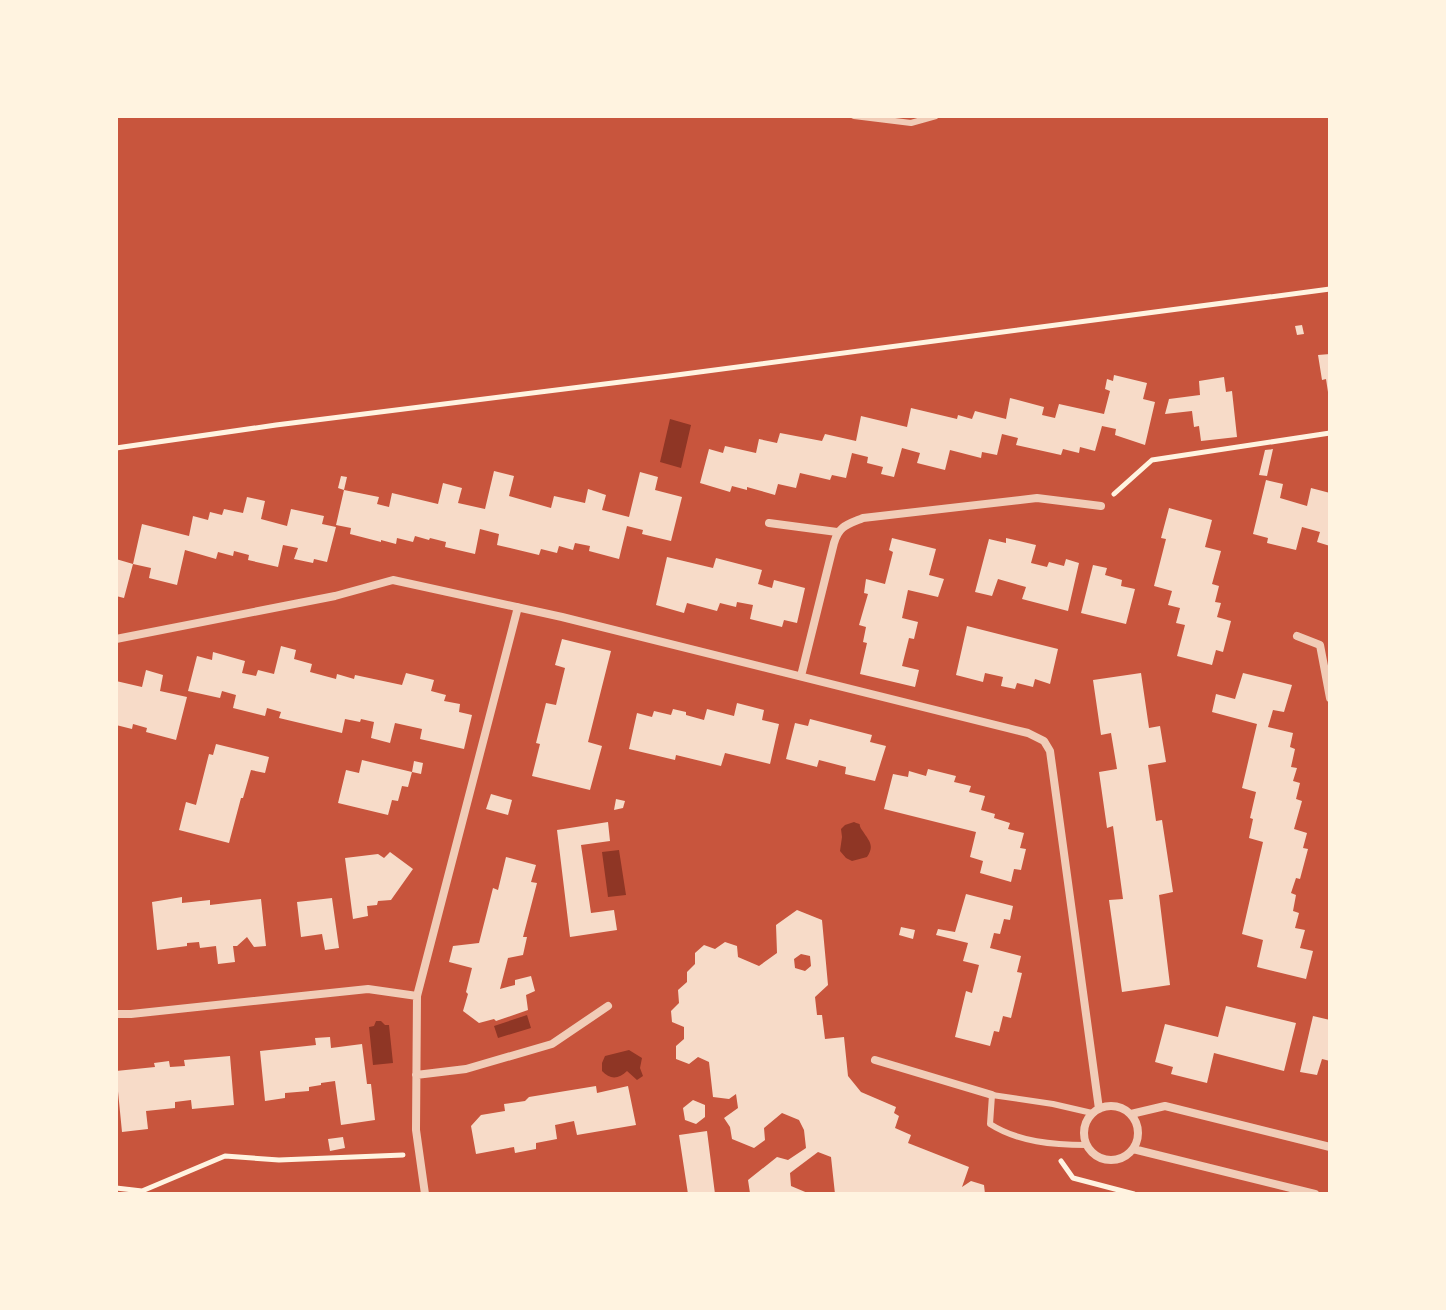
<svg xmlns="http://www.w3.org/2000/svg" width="1446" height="1310" viewBox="0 0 1446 1310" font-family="'Noto Serif',serif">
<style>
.water{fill:#8f3625}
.building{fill:#f7dbc8;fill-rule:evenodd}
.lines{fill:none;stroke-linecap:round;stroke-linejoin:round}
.path{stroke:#fff3e0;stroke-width:5}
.service{stroke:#f1ccb7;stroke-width:6}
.minor{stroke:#f1ccb7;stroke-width:8}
</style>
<rect width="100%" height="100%" fill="#c8553d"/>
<path class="water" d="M670,419L691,425L681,468L660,462Z
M854,822C864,826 857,822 862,830C869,841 875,845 867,857L852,861L846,858L840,851L842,837L841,829L845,825Z
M619,850L626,895L608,897L602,852Z
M527,1015L531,1028L498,1038L494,1026Z
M376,1021H381L385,1025H389L393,1063L373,1065L369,1027L374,1026Z
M629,1050L642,1058L640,1068L643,1076L637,1080L627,1071C619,1079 610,1080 602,1071V1063L605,1056Z"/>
<path class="building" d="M1302,325L1304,334L1297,335L1295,326Z
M1330,354V392H1328L1326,379L1322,380L1318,355Z
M1114,375L1147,383L1143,399L1155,402L1145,445L1115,435L1116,429L1102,426L1095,451L1080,447L1079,453L1063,449L1061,455L1016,445L1018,438L1002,434L997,455L982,452L981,458L950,450L945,470L917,463L920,453L902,448L894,477L881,474L883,467L867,463L868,457L852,453L846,478L832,475L830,480L800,473L796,488L778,484L775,495L747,487V490L732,486L730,492L700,483L709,449L723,453L725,446L756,453L759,439L777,443L780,433L822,441L825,434L856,441L861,416L907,427L911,408L957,419L958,415L972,419L975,411L1006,419L1010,398L1044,407L1042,415L1055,418L1059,404L1104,414L1110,391L1105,389L1107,379L1113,381Z
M1224,377L1226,392L1232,391L1237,437L1201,441L1199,426L1194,427L1192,411L1165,414L1169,399L1200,395L1199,381Z
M1273,449L1267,476L1259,475L1265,450Z
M494,471L514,476L509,496L551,508L554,496L585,503L588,489L606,495L602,510L629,517L640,472L658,477L655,490L682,497L671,541L642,534L643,530L627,526L619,559L589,551L590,546L575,543L573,550L559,546L557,553L541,549L539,555L497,545L499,534L480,529L475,554L445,547L446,542L430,538L429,540L415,536L413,542L397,538L396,544L381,540V542L350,534L351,528L336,525L344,490L379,497L377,504L389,507L392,493L438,504L443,483L462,488L458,503L485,509Z
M341,476L347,477L344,490L338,488Z
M1266,480L1283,484L1280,498L1307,506L1311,488L1330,493V546L1317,542L1320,532L1302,527L1296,550L1267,543L1268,538L1253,534Z
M247,497L265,501L261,519L287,526L291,509L324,516L322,524L336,527L327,562L314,559L313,563L294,559L298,548L283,545L278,567L248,560L249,555L234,551L233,556L218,552L216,559L185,550L177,585L149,578L151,568L133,564L142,524L189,536L193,516L208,520L210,512L222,515L224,509L243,513Z
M1169,508L1212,520L1205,547L1221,551L1212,584L1219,586L1215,602L1221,603L1217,617L1231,621L1223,652L1216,650L1212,665L1177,656L1185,625L1176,623L1180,608L1168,605L1172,591L1154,586L1166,539L1161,538Z
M892,538L936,549L929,575L944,579L938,597L908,590L902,618L918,622L914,639L909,638L902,666L919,670L915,687L860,674L867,643L863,642L866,627L859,625L868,594L864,593L866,579L885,584L893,552L889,550Z
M1006,538L1036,545L1031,563L1047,567L1049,562L1064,566L1066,559L1079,563L1068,611L1022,599L1026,587L998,579L992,596L975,592L989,539L1006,543Z
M667,557L713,568L716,558L762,570L758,584L772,588L774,580L805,588L797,623L784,620L782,627L750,619L753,605L737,602L736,607L720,603L717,611L687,603L684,613L656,605Z
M116,559L133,564L124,598L116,596Z
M1093,565L1107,568L1105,575L1122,580L1121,586L1135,589L1126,624L1081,613Z
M967,626L1058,649L1050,684L1035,679L1033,687L1017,683L1015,689L1001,686L1003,677L985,673L983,682L956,675Z
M562,639L611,651L588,742L602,746L590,790L532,776L540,744L536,743L546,703L556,705L565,668L555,665Z
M281,646L296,650L294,659L312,664L310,672L336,679L337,674L354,679L355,675L402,685L406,673L434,680L431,691L446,695L444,701L460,704L459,712L472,715L464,749L420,739L422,729L395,723L390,743L371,738L374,722L361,719L360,722L345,719L342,733L279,718L281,712L267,708L265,716L233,708L236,695L222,691L220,698L188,691L197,656L212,660L213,652L245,661L242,673L256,676L258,670L274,674Z
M146,670L163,675L160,691L187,697L176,740L146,732L147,728L133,724L132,729L116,725V681L142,687Z
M1141,673L1149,728L1160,726L1166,762L1148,765L1156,821L1162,820L1173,892L1159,895L1170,985L1122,992L1109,900L1123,899L1113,826L1107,828L1099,772L1117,769L1111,733L1101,735L1093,680Z
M1243,673L1292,685L1284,712L1273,710L1268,727L1293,733L1290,747L1295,749L1291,767L1297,768L1293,781L1300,783L1296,799L1302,801L1294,829L1307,833L1303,848L1308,849L1300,879L1296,878L1291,893L1296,895L1293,911L1299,913L1295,928L1305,930L1300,948L1313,951L1306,979L1257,967L1263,940L1242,934L1263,842L1249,838L1253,819L1250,818L1256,792L1242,788L1257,724L1212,712L1216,694L1235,699Z
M737,703L764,710L762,720L779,724L770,764L725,753L721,766L676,755L675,760L629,749L637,713L652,717L654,711L671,715L673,709L686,712V715L704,720L707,709L734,716Z
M810,719L872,735L870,742L886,746L875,781L845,774L846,767L819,760L817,767L786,759L795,723L808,726Z
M216,744L269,757L265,773L251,770L243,798H241L229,843L179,830L186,802L196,805L209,754L213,755Z
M362,760L412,772L408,787L402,786L398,801L392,800L388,815L338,803L346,770L359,773Z
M414,761L423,763L421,774L412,772Z
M928,769L956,776L954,782L971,786L969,792L985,796L981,810L995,814L994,818L1010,823L1008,829L1024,833L1020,848L1026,849L1021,870L1014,869L1011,882L980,873L983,861L970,857L976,832L884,809L893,774L908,777L909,771L926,776Z
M491,794L512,800L508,815L486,809Z
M616,799L625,801L623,808L614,810Z
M608,822L610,841L581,845L591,913L614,910L617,930L570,937L557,830Z
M390,852L413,869L391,900L378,901L377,905L367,906L368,916L353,919L345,858L378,854L384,858Z
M506,857L536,865L531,882L537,883L523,937H527L523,955L508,958L500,989L515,985V980L531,976L535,991L526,995L528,1010L496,1021L494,1019L479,1023L463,1011L468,994L466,992L472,968L449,962L453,946L479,943L493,888L498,890Z
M966,894L1013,906L1010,920L1004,919L1000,934L994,933L990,948L1021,956L1017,972L1022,973L1011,1018L1003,1016L999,1032L994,1031L990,1046L955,1037L966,991L972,993L979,965L963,961L968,943L936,935L938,929L955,932Z
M182,897V903L210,900V905L261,899L266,946L254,947L247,937L237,946H233L235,962L218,964L216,946L200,948L199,942L187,943V946L157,950L152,902Z
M332,898L339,948L325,950L322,934L301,937L297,902Z
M797,910L822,920L828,985L815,997L817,1015H822L825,1039L844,1037L848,1076L861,1092L896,1107L894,1113L899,1116L895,1128L911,1135L908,1143L969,1167L962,1187L971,1181L984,1185L985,1194H835L831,1157L818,1152L790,1173L791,1186L810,1194L750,1193L748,1180L777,1157L788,1160L806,1148L804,1130L799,1120L782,1113L764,1128L765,1140L754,1148L732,1139L730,1127L724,1118L738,1108L736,1094L729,1099L713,1097L709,1062L698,1057L689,1064L676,1059V1046L684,1039V1027L672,1022L671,1011L679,1003L678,990L687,982V972L695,964V953L704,945L715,949L725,942L737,946L738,957L759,966L777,953L776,925ZM801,954L810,956L811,966L805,971L795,968L794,959Z
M901,927L915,930L913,939L899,935Z
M1226,1006L1296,1023L1284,1071L1214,1053L1207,1083L1171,1074L1173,1067L1155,1062L1165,1024L1218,1037Z
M1313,1016L1330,1020V1061L1322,1059L1317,1075L1300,1072Z
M330,1037L331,1048L362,1044L367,1084H371L375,1120L341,1125L335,1081L321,1083V1085L309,1087V1091L285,1093V1098L265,1101L260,1051L316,1045L315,1038Z
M230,1056L234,1105L192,1109L191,1100L175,1102V1108L146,1111L148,1129L122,1132L116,1071L155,1067L154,1063L169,1061L170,1067L185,1066L184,1060Z
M596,1086L597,1093L628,1086L636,1125L577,1135L574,1121L555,1125L557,1139L536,1143V1149L515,1153L514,1147L476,1154L471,1126L481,1115L505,1111L504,1104L525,1101L529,1097Z
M693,1100L705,1105V1117L696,1124L685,1120L683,1108Z
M707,1131L715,1194H688L679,1135Z
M343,1137L345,1148L330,1151L328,1139Z"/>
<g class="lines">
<path class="path" d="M116,448L276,425L669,376L1330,289
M1114,494L1152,460L1330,433
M1061,1161L1073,1178L1134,1194
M116,1188L142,1191L225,1156L279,1160L403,1155"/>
<path class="service" d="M854,116L911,123L936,116
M1086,1145C1054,1145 1018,1142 990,1124L992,1095L1053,1104L1092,1113"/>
<path class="minor" d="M769,523L837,532
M1297,636L1320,645L1330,698
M116,639L335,596L393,580L562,617L1028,733L1044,741L1050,751L1099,1109
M801,676L834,543C839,526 846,525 863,518L1037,498L1101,506
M116,1014H131L368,989L417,996
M875,1060L992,1095
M416,1075L466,1069L552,1044L608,1006
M1084 1133a27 27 0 1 1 54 0a27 27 0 1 1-54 0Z
M1131,1114L1165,1106L1330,1147
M1133,1149L1315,1194
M425,1194L416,1130L417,996L518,607"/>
</g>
<rect width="1446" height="1310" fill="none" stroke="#fff3e0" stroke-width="236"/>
</svg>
